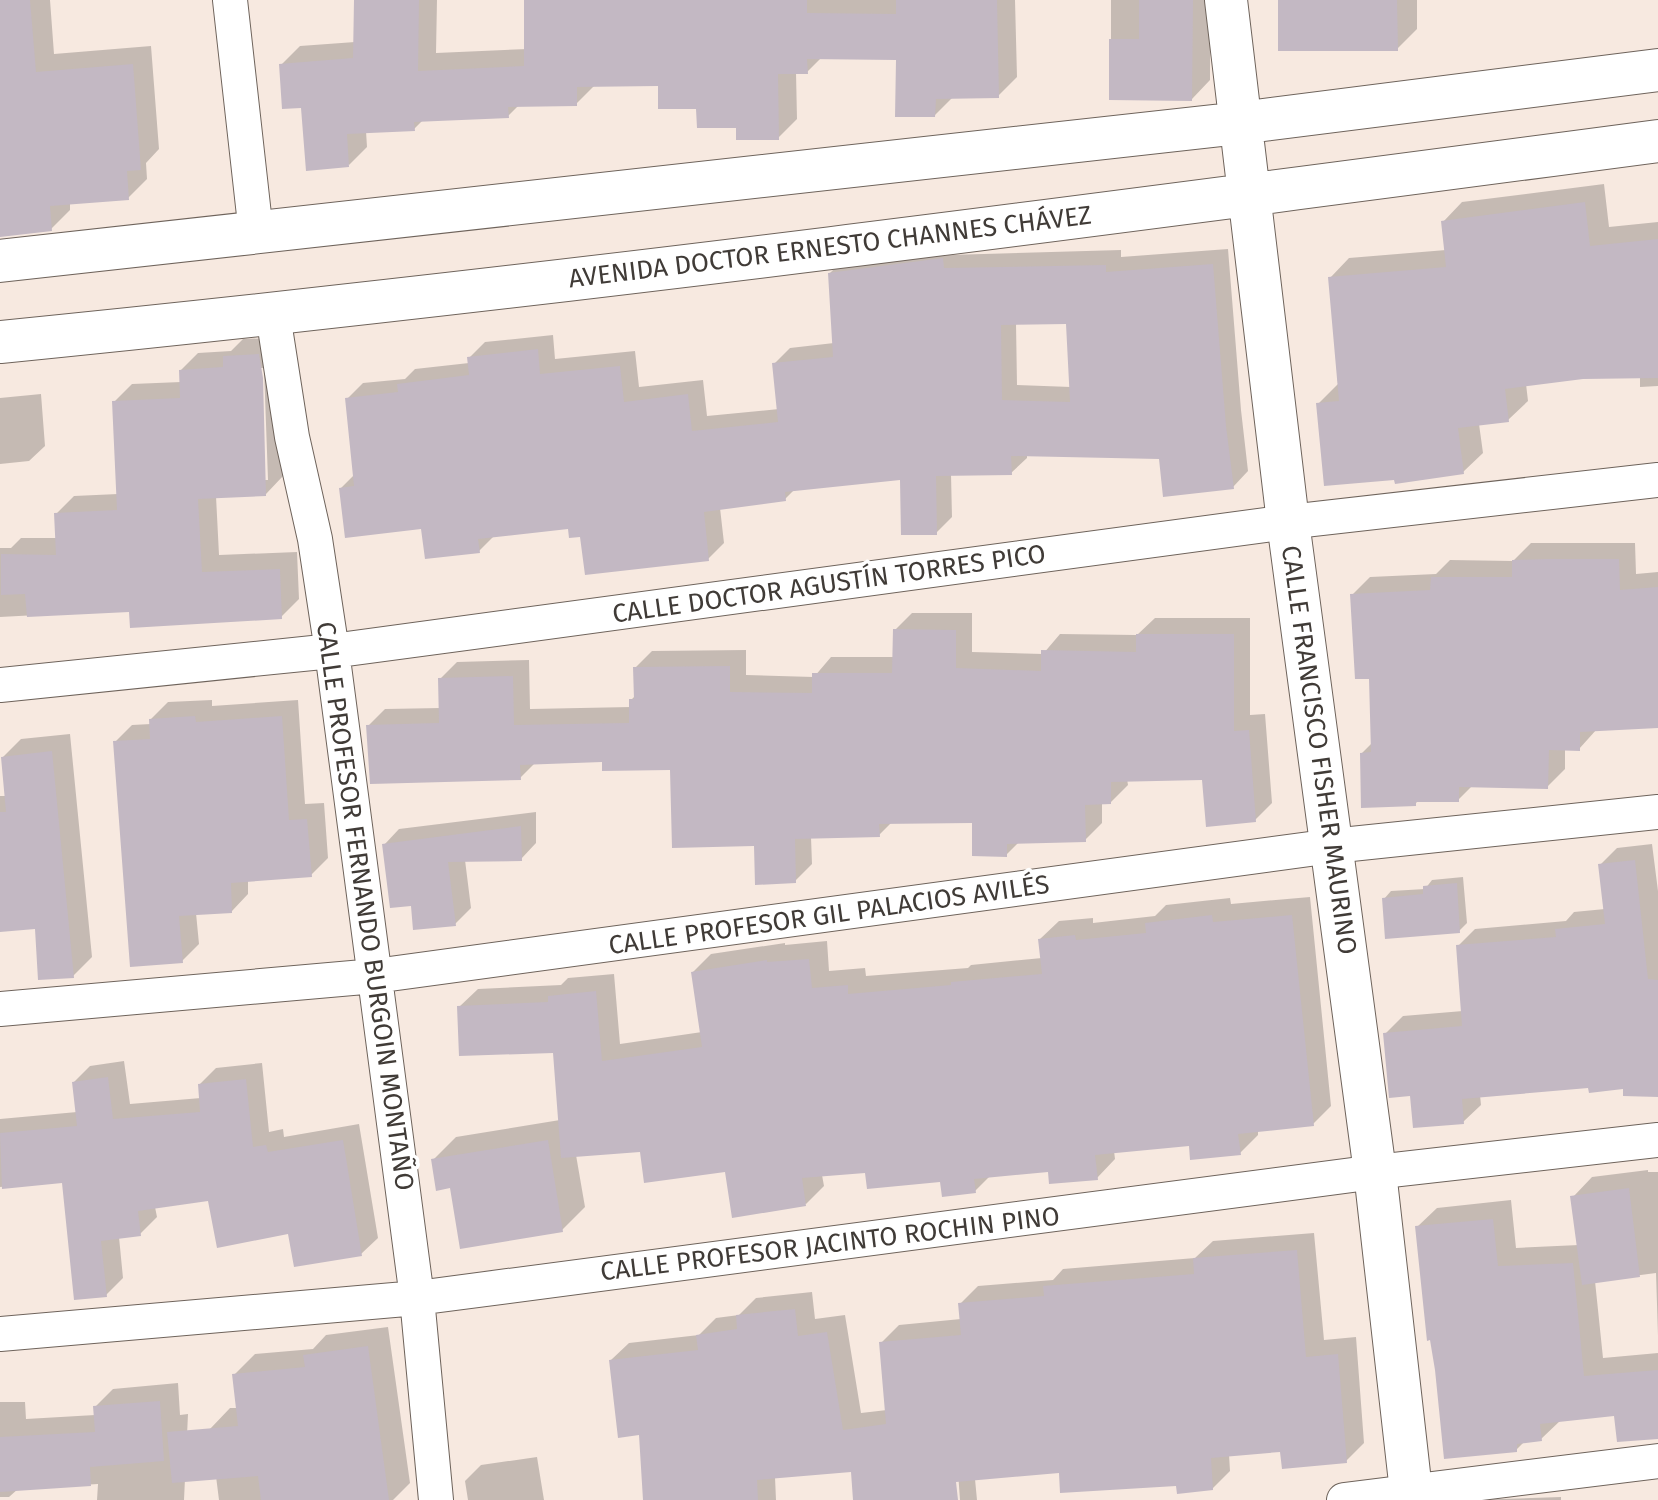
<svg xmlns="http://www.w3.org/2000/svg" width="1658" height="1500" viewBox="0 0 1658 1500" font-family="'Fira Sans',sans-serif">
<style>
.shadow{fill:#0003;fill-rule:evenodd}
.building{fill:#c3b8c3;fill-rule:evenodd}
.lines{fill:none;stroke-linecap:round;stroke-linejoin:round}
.minor-casing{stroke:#6e635b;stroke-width:36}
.tertiary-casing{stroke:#6e635b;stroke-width:44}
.minor{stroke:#fff;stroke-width:34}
.tertiary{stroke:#fff;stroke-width:42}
.labels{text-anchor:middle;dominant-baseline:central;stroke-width:7;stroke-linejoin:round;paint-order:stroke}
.street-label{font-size:26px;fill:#403b37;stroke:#fff}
</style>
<rect width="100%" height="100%" fill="#f7e9e0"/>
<path class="shadow" d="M0,0H50L54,54L151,46L159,149L146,163L147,179L128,198L70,203V210L51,229L0,235Z
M356,0H437L436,53L528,49L568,0H1015L1017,77L998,96L953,97L935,115L898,58L822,57L807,72H796L797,119L778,138L738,126L660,84L595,85L576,104L519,105L508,116L424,119L414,129L366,131L367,147L349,165L303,106L281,65L300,46L355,42Z
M1111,0H1210V80L1192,99L1111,98Z
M1280,0H1417V29L1397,49Z
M1604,184L1609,227L1658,222V386L1640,387V376L1583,377L1526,384L1528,401L1508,420L1479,424L1483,453L1463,472L1318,404L1338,384L1330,278L1349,258L1446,250L1443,222L1462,202Z
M1228,249L1241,410L1248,471L1233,487L1160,457L1027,454V458L1011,473L951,474L952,517L936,533L902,478L795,489L785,499L720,508L724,543L708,559L582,534L570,526L495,535L479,551L341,488L355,474L347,399L363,383L405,379L415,369L469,363V358L485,342L553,335L555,359L635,351L639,387L703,380L707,416L779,409L774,364L790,348L834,343L830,273L845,258L1121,250V257ZM1068,322L1071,387L1017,385L1016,323Z
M276,338L279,359L283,476L266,494L216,496L219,555L297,552L299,599L281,617L131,610L0,617V548H11L21,538H57L56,514L74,496L118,494L114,402L132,384L181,382V370L198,353L231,351L243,339ZM260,368H264L268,480H264Z
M41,394L45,446L29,461L0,464V398Z
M1531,543H1635L1636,574L1658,572V726L1597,729L1579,749H1565V769L1547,787L1473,785L1458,800H1419L1415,804L1362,753L1372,743L1371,676L1352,595L1370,577L1436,574L1450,560L1513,561Z
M912,613H972V652L1043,654L1060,634L1137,635L1155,618H1250V715L1265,714L1272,803L1255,820L1204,778L1127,779L1128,785L1111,802H1102V823L1085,840L1019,842L1006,855L974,821L892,822L879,835L811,837L812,864L795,881L672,768L604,760L536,762L520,778L368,726L385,709L441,708L440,679L457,662L529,660L530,709L631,707V700L636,695L635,668L652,651L746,650V675L814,677L831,657H894L895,630Z
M212,700V706L298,700L305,804L324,803L328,858L311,875L248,879V894L232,911L196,913L199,944L182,961L115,742L132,725L151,724V719L168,702Z
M70,734L92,957L73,976L37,926L0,930V796H6L3,757L21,739Z
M536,812V843L521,859L465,860L471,908L455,924L412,904L384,845L399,829Z
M1652,844L1658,891V1095L1625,1086H1590L1480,1095L1481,1105L1463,1122L1412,1094L1385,1034L1403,1016L1463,1011L1458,946L1475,929L1566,921L1574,912L1605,909L1600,865L1617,848Z
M1463,877L1467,923L1459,931L1384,899L1391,891L1425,889L1432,880Z
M1310,897L1331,1106L1313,1124L1258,1130V1135L1240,1153L1191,1144L1114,1151L1115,1159L1097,1178L1050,1170L991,1175L975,1191L942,1180L867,1171L822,1175L824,1186L806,1204L727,1170L641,1149L576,1155L585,1207L562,1230L452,1186L433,1160L456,1137L560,1120L554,1050L459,1007L478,989L561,985L568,978L614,974L620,1044L702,1032L693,972L711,954L785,943V945L827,941L829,971L865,968L866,976L968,968L971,965L1042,958L1040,939L1059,921L1093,918V923L1155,916L1166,905L1230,898L1231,904Z
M124,1061L130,1104L201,1098L200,1084L216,1068L262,1063L269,1132L283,1129L284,1137L359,1124L378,1238L361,1254L290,1232L209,1199L155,1207L157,1217L140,1234L119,1237L123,1278L106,1295L64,1181L0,1187V1119L77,1112L74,1082L90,1066Z
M1648,1170V1172H1658V1336L1656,1273L1595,1281L1603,1358L1658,1353V1434L1616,1414L1561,1420L1541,1439L1525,1441L1516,1450L1437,1370L1417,1227L1437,1208L1511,1200L1516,1248L1579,1245L1573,1197L1592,1177Z
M1314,1233L1324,1340L1356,1337L1364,1443L1346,1461L1282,1450L1229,1454L1230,1471L1212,1489L1061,1471L975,1479L977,1500H960L958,1472H954L956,1500H855L853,1470L775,1477L776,1500H645L640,1433L611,1360L629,1343L699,1335L716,1318L739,1315L756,1298L812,1292L815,1319L845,1315L861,1413L887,1410L882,1342L899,1325L961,1319L960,1304L978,1286L1053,1280L1063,1269L1195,1258L1213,1241Z
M388,1327L410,1483L393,1500H219L210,1429L230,1408H238L234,1375L255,1354L313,1349L326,1335Z
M178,1383L180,1415L188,1414L184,1500H97L98,1484L18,1489L9,1497H0V1402H25L26,1419L95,1415V1407L113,1389Z
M537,1457L544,1500H468L465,1481L481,1465Z
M1561,1497V1500H1469Z"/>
<path class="building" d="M0,0H30L36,72L133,64L141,170L127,171L129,200L50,206L52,231L0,237Z
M354,0H419L418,71L524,66V0H807V13L896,14V0H997L999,98L936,99L935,117H895L896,60L807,59L808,74H778L779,140H736V128H697L696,109H658V86L577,87V106L508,107L509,118L414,122L415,131L347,134L349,167L306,171L301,108L282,109L279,64L353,58Z
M1139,0H1193L1192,101L1109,100V39H1139Z
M1278,0H1397L1398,51H1278Z
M1585,202L1590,246L1658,239V378L1583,379L1505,389L1509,422L1458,428L1464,474L1395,484L1394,480L1324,486L1316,403L1339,401L1328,277L1446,267L1441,221Z
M943,258L944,268L1106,265V272L1213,264L1226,426L1234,489L1163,497L1159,459L1011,456L1012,475L936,476L937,535H901L900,480L785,492L786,501L704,512L709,561L585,575L580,537L569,538L568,529L478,539L480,553L425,559L421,529L345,538L339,488L354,486L345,398L398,392L397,384L469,375L467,357L538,349L540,374L620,366L624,402L688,394L692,431L778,422L772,363L833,357L828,273ZM1066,324L1070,402L1002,400L1001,325Z
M259,354L263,378L266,496L198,499L202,572L280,569L282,619L130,628L129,612L27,617L25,594L1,595V554L56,555L54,513L117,510L112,401L180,398L179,370L223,367V356Z
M1546,559H1619L1620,590L1658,587V728L1580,732V751L1549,750L1548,789L1459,787V802H1416V806L1361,808L1360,753L1371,752L1369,679H1355L1350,594L1430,590L1431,577H1512V560Z
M893,629L956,630V668L1041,671V650L1136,652V634H1234V731L1249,730L1256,822L1206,827L1202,780L1111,782V804L1085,805L1086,842L1007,844V857L972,856V823L879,824L880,837L795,839L796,883L755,885L754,846L672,848L670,770L602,771V762L520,765L521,780L370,784L366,725L439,723L438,678L513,676L514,725L629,723V699H634L633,667L730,666V692L812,693V673H892Z
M195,716L196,722L282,716L289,820L307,819L312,877L231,883L232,913L179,916L183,963L130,967L113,741L150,739L149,719Z
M52,751L74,978L38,980L35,929L0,932V812H6L1,757Z
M521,826L522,861L448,862L456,926L413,930L411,906L390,908L382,844Z
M1635,860L1648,979L1658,980V1097L1623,1096V1089L1589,1093L1588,1088L1462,1099L1464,1124L1413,1128L1410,1096L1389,1098L1383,1033L1462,1026L1456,945L1556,937L1555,929L1605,924L1598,864Z
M1457,883L1460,933L1385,939L1382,898L1423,894V886Z
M1212,915L1213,922L1292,915L1314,1126L1238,1134L1241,1155L1190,1160L1189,1146L1095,1155L1098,1180L1049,1184L1048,1172L974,1179L976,1193L942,1197L940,1182L867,1189L865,1173L802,1178L806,1206L732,1218L725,1172L644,1183L640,1152L561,1158L553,1053L459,1056L457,1006L548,1002V996L596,991L602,1061L702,1047L691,972L767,960V962L809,959L812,988L848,985V994L951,985V982L1042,974L1038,939L1075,935L1076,940L1146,933L1145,923Z
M108,1077L113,1119L200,1112L198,1084L246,1079L253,1147L266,1145L268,1152L343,1140L362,1256L294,1267L288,1234L217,1248L208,1201L138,1211L141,1236L101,1241L107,1297L74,1300L62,1183L2,1189L0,1133L77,1126L72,1082Z
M548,1140L563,1232L460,1249L450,1188L436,1191L431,1159Z
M1629,1188L1640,1277L1582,1285L1570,1196Z
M1493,1219L1498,1266L1573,1263L1584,1376L1658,1370V1439L1617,1442L1614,1416L1540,1424L1542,1441L1517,1444V1452L1444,1459L1435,1370L1430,1340L1427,1341L1415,1226Z
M1297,1250L1306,1357L1338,1354L1347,1463L1282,1469L1280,1452L1211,1458L1213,1490L1177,1494L1176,1486L1060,1493L1059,1473L956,1482L958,1500H853L851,1472L757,1480L758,1500H643L639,1435L618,1438L609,1360L698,1350L696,1335L737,1329L736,1315L795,1309L798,1336L827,1332L843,1430L886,1424L879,1342L961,1335L958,1303L1044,1296L1043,1286L1194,1274L1193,1258Z
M368,1346L389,1500H261L258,1476L172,1483L167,1432L238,1426L232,1374L305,1367L303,1355Z
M160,1401L164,1461L90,1467L91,1486L0,1492V1437L95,1432L93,1406Z"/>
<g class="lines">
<defs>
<path id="minor" d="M230,0L256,233
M273,315L292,437L315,539L332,651L417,1298L436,1500
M0,685L332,651L1288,522L1658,480
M0,1009L375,976L1332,846L1658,812
M0,1334L417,1298L1375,1172L1658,1140
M1344,1500L1658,1461"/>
<path id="tertiary" d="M1226,0L1288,522L1375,1172L1412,1500
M0,261L1240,123L1658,70
M0,342C554,287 1106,214 1658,141"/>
</defs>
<use href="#minor" class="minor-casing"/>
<use href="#tertiary" class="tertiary-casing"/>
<use href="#minor" class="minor"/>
<use href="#tertiary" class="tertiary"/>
</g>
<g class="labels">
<g class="street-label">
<text transform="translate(830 247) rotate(-7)">AVENIDA DOCTOR ERNESTO CHANNES CHÁVEZ</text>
<text transform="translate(829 584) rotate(-8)">CALLE DOCTOR AGUSTÍN TORRES PICO</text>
<text transform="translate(1319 750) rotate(82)">CALLE FRANCISCO FISHER MAURINO</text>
<text transform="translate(365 906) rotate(82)">CALLE PROFESOR FERNANDO BURGOIN MONTAÑO</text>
<text transform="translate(829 915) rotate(-8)">CALLE PROFESOR GIL PALACIOS AVILÉS</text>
<text transform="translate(830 1244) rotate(-7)">CALLE PROFESOR JACINTO ROCHIN PINO</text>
</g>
</g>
</svg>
